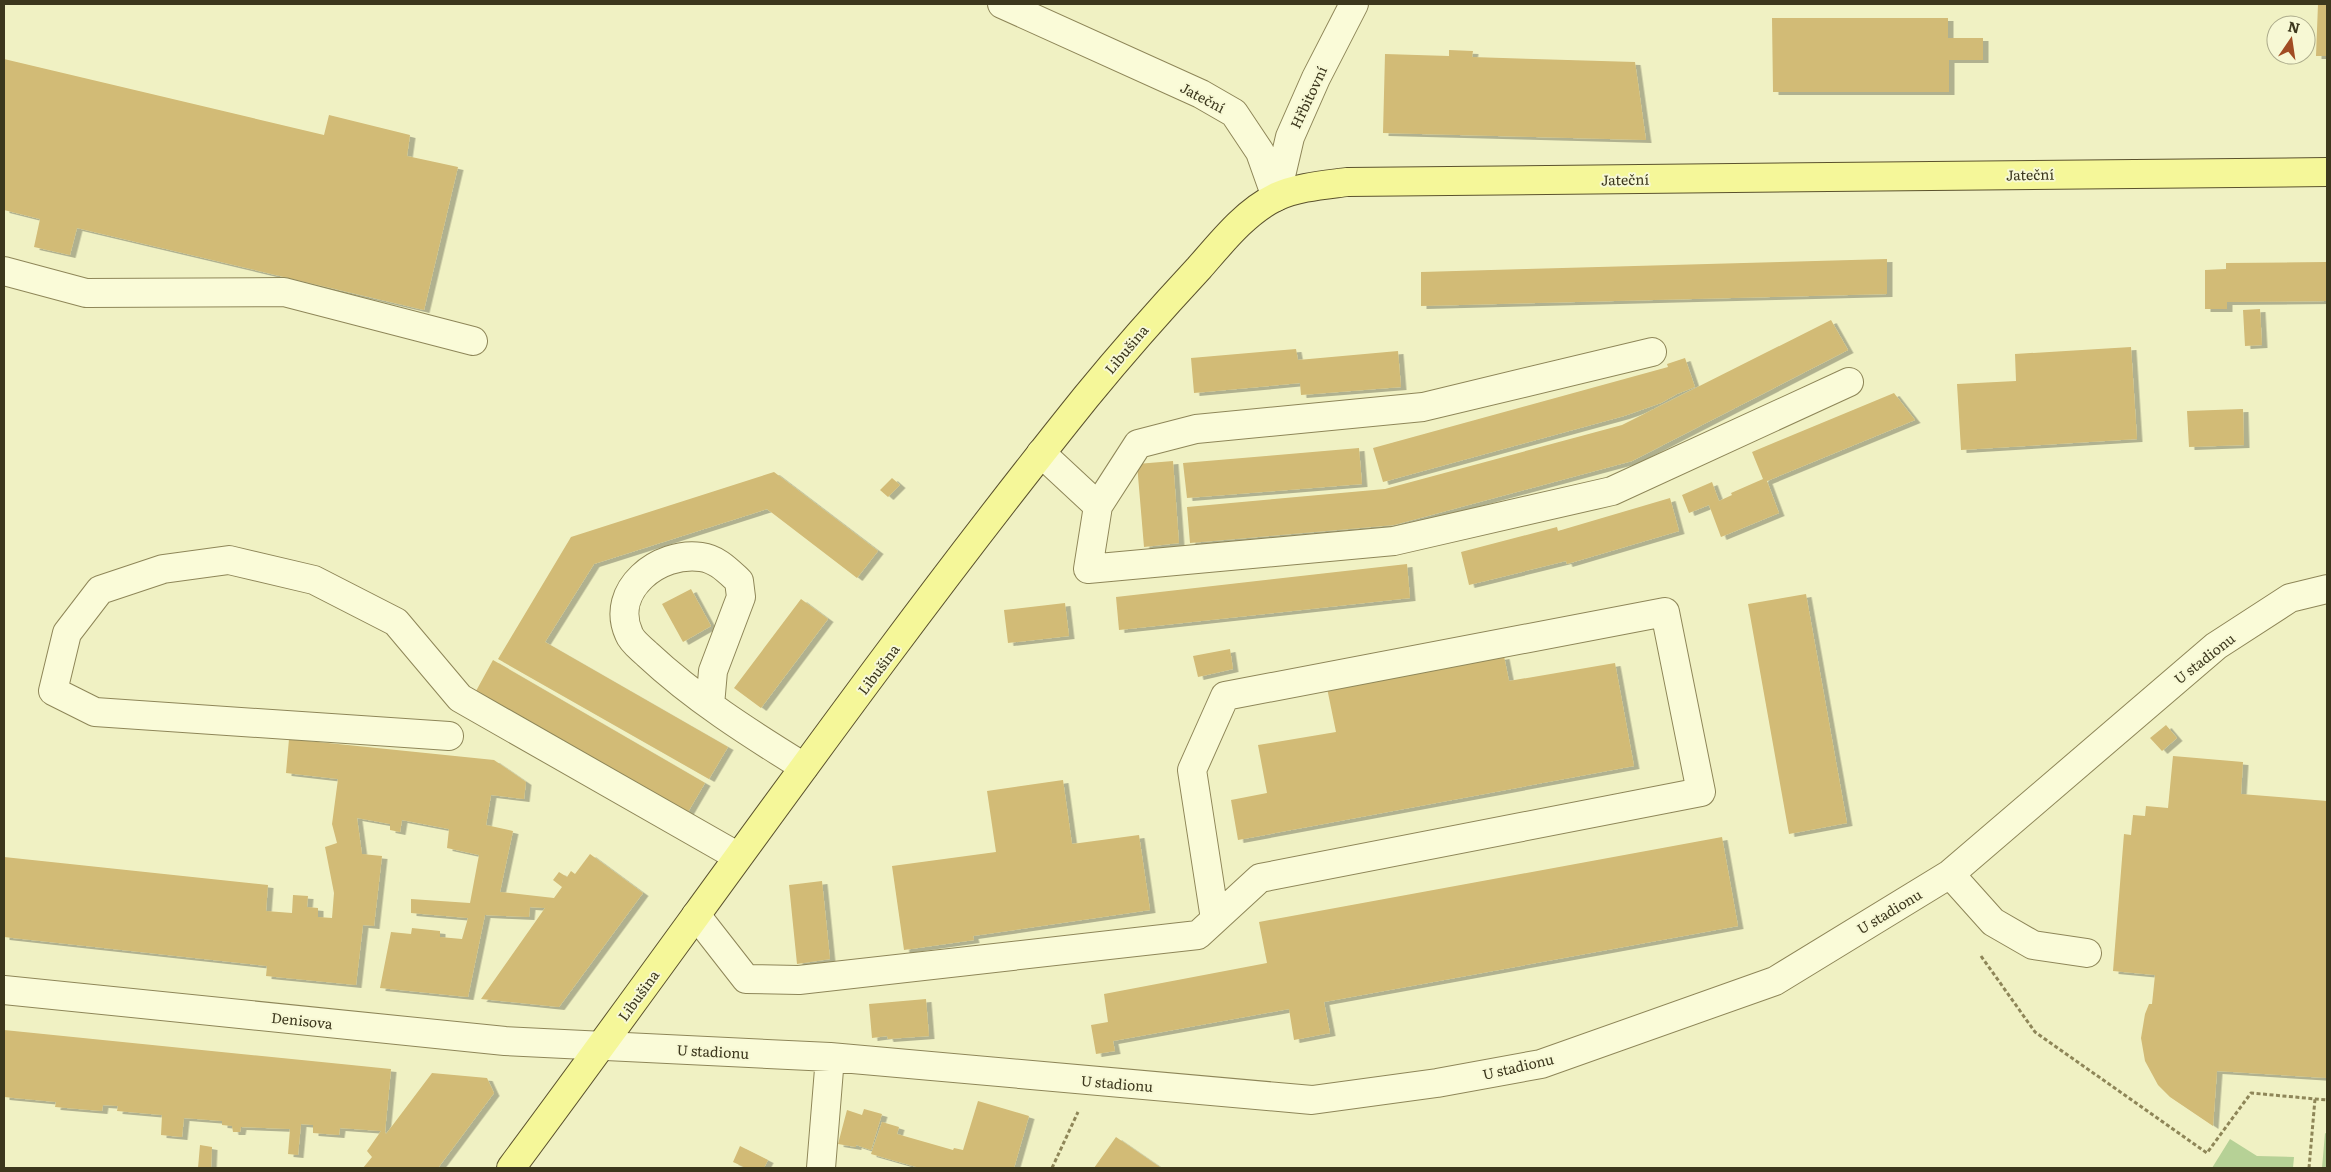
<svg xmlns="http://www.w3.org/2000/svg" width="2331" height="1172" viewBox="0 0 2331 1172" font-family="Literata,serif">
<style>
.green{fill:#b6d196}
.building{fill:#d2bb76;filter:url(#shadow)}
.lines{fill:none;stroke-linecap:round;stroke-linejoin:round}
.minor-casing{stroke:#8e8658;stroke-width:30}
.major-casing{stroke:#5b522d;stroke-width:30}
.path{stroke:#8e8658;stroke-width:3;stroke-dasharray:4 2.5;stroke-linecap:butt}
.minor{stroke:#fafbd8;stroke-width:28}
.major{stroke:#f5f799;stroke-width:28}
.labels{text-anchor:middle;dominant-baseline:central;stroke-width:4;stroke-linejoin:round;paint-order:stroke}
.street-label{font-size:14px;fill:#3c371d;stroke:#f7f8d4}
</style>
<defs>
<filter id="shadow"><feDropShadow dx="5.5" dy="3" stdDeviation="0" flood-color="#0004"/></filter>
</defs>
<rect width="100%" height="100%" fill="#f0f1c3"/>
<path class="green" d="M2325,1133L2327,1134V1168H2322Z
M2230,1139L2257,1156L2294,1157L2293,1168H2212Z"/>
<path class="building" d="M2318,4H2327V56H2316Z
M1772,18H1948V38H1983V60H1949V92H1773Z
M1449,50L1473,51L1472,57L1635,62L1646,140L1383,133L1385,54L1449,56Z
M4,59L324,135L329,115L410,135L407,156L458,167L424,310L77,228L70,255L34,247L40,219L4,210Z
M1887,259V294L1421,306V272Z
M2327,262V301L2227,302V309H2205V270L2226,269V263Z
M2260,309L2262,345L2245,346L2243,310Z
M1831,320L1848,350L1632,461L1394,525L1190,543L1187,507L1385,489L1622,425Z
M2131,347L2137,439L1961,450L1957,384L2016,381L2015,354Z
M1296,349L1298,360L1398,351L1401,387L1301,395L1300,383L1194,393L1191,358Z
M1685,358L1695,387L1677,394L1661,403L1624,416L1383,482L1373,448L1668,367L1667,364Z
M1894,393L1915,420L1767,481L1779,513L1721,537L1709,505L1689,513L1682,495L1712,482L1719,501L1732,495L1731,493L1763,479L1752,452Z
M2243,409L2244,445L2189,447L2187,411Z
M1359,448L1362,484L1187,498L1183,463Z
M1173,461L1179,543L1144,547L1137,464Z
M774,472L878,551L857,578L767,509L594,564L545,642L728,747L709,779L498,659L571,537Z
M892,478L900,485L888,497L880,490Z
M1670,498L1679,531L1567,564L1566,561L1469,585L1461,552L1557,527L1558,531Z
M1407,564L1410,598L1119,630L1116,597Z
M691,589L711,626L683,642L662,604Z
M1806,594L1847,823L1789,834L1748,604Z
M801,599L828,619L761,708L734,688Z
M1065,603L1069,636L1008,643L1004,610Z
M1230,649L1233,669L1198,677L1193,656Z
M1504,656L1509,681L1615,663L1634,766L1238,840L1231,800L1267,793L1258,745L1336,732L1327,688Z
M493,660L705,783L688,812L476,691Z
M2166,725L2177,738L2162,751L2150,738Z
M289,739L494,760L526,782L524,799L491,795L486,825L513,831L500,892L554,898L562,887L553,880L559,872L567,877L571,871L575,874L590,854L643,893L559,1007L481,999L545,908L530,907L529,917L485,915L468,997L380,988L391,932L411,934L412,928L440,931V937L462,939L468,918L411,913V899L470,903L479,855L447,848L449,829L402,820L400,832L390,830V824L357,818L362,854L382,856L374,926L363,925L356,985L266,976L267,966L4,937V857L268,885L266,911L292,913L293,895L308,896L307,907L318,908V917L332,918L334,893L325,847L337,843L332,824L338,779L286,773Z
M2173,756L2243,762L2241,794L2327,801V1078L2217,1071L2213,1126L2170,1097L2158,1085L2145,1061L2141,1038L2145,1014L2149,1004H2152L2155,975L2113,971L2124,834L2131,835L2133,815L2145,816L2146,806L2168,808Z
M1063,780L1072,844L1139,835L1150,910L973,936L974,940L904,950L892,866L996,852L987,791Z
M1722,837L1738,926L1324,1002L1330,1033L1294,1040L1289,1009L1113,1041L1115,1051L1096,1054L1091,1025L1108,1022L1104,994L1267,963L1259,922Z
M822,881L830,959L797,964L789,885Z
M926,999L929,1036L888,1039L887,1036L872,1038L869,1004Z
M4,1030L391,1069L385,1132L386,1134L432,1073L487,1078L494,1093L438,1168H363L372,1157L367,1151L381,1131L340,1128L339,1135L313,1133V1125L301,1124L298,1155L288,1154L290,1129L241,1127L240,1132H233L232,1126L222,1125V1121L184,1118L182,1137L161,1135L162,1115L117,1111L118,1106L103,1105L102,1111L55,1107L56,1102L4,1097Z
M978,1101L1029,1116L1014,1168H920L871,1154L882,1122L899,1127L897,1134L953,1150L954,1148L963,1150Z
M864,1109L882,1114L871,1150L856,1145V1147L838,1144L847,1110L862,1115Z
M1116,1137L1161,1168H1094Z
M200,1145L212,1147L211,1168H198Z
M740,1146L768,1160L764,1168H746L733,1162Z"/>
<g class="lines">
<defs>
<path id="minor" d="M1002,4L1201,94L1234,113L1260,152L1276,197
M1276,197L1290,137L1316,78L1354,4
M4,271L86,293L284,292L473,341
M1652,352L1423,407L1196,429L1138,444L1098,506L1088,569L1394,541L1612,491L1849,382
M1041,453L1098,506
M710,705L713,671L741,597L739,581C728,571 717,559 701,557C659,551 609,590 629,634C632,642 641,648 647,654C694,698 749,733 804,767
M449,736L95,712L53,691L67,633L100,590L163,569L229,560L314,580L396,622L460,698L737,856
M1950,874L1993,922L2033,945L2087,953
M696,915L746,979L799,980L1198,935L1260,878L1701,792L1665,612L1225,696L1192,770L1215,919
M4,990L505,1041L830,1057L1312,1100L1437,1083L1541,1064L1775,981L1950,874L2216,646L2290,598L2327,589
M821,1168L830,1057"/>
<path id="major" d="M511,1168C702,911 885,647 1086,397C1122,353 1160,310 1199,268C1221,243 1245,212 1276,197C1297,187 1324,185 1347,182L2327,172"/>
</defs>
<use href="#minor" class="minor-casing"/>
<use href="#major" class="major-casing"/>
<path class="path" d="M1981,956L2035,1032L2207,1153L2251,1093L2327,1100
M1052,1168L1078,1112
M2309,1168L2315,1099"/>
<use href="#minor" class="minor"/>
<use href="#major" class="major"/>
</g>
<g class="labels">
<g class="street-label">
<text transform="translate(1203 97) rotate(28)">Jateční</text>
<text transform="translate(1308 97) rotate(-65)">Hřbitovní</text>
<text transform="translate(2030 174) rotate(-1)">Jateční</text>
<text transform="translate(1625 179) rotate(-1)">Jateční</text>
<text transform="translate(1126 349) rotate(-50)">Libušina</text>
<text transform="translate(2204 658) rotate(-38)">U stadionu</text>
<text transform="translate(878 669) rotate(-53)">Libušina</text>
<text transform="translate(1889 911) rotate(-31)">U stadionu</text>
<text transform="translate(638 995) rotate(-54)">Libušina</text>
<text transform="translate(302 1020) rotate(6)">Denisova</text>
<text transform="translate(713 1051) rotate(3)">U stadionu</text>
<text transform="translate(1518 1066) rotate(-13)">U stadionu</text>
<text transform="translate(1117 1083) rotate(5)">U stadionu</text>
</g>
</g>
<rect width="2331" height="1172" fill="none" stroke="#3c371d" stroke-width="10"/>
<g transform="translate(2291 40) rotate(13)"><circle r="24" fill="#f7f8d4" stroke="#acab8b"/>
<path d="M0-4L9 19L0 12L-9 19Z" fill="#a14c23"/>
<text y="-8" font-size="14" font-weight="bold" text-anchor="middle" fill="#3c371d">N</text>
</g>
</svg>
